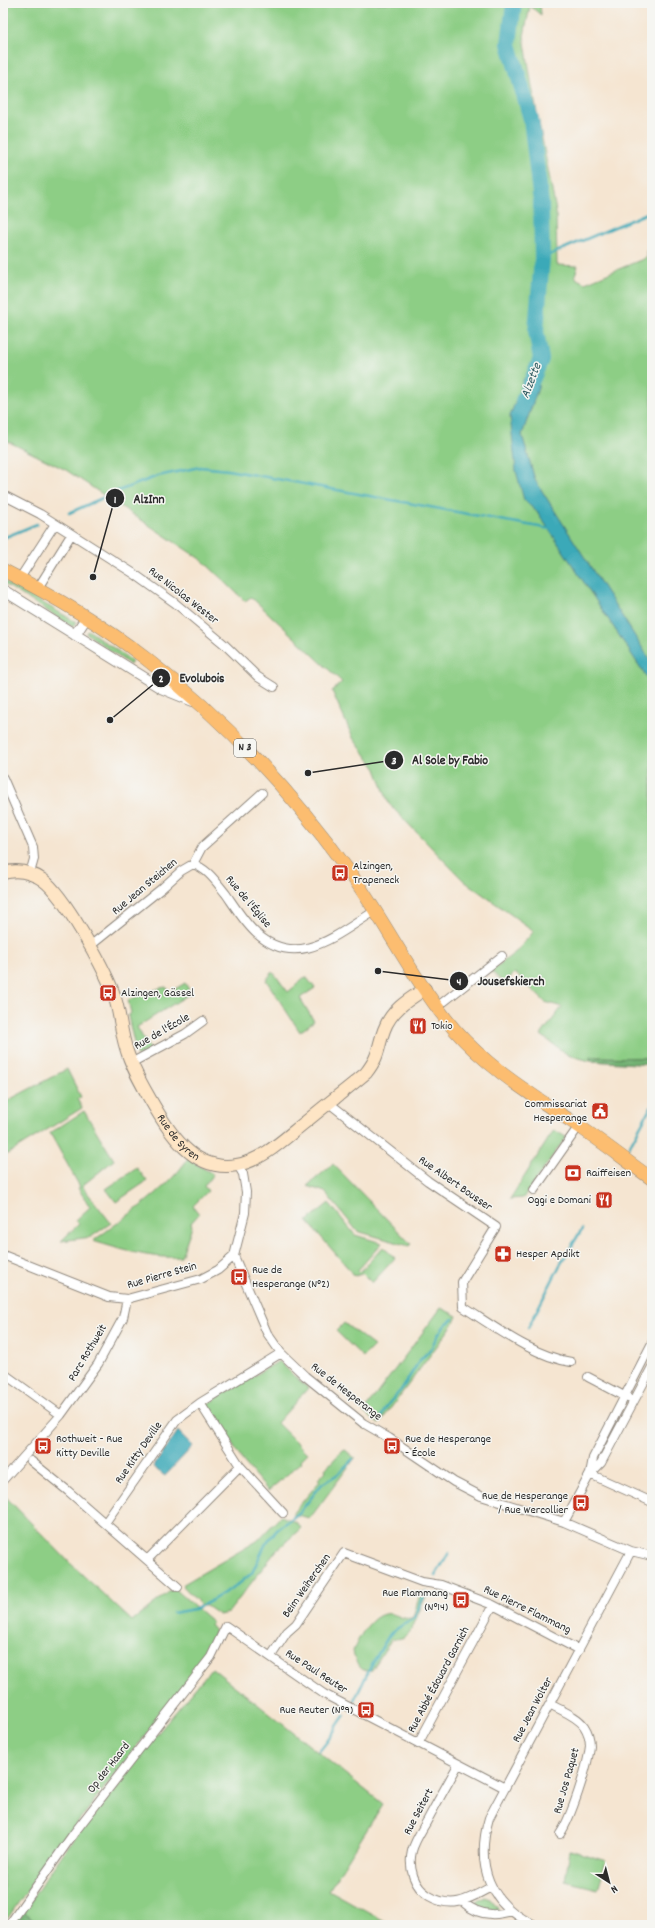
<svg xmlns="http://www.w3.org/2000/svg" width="655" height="1928" viewBox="0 0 655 1928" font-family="Dekko,sans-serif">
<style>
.green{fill:#8dce85;stroke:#5c7c58}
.forest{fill:#72b172;stroke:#4e6e4e}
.water{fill:#3aa9b8;stroke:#326a72}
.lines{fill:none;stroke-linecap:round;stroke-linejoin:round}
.stream{stroke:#3aa9b8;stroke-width:2.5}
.river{stroke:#3aa9b8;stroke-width:16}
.minor-casing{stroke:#90887e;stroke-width:10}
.tertiary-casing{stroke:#90887e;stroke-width:12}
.secondary-casing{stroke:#90887e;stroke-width:14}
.primary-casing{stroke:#90887e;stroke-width:14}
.minor{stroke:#fff;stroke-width:8}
.tertiary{stroke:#fff;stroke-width:10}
.secondary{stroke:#fee5c5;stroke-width:12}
.primary{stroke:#fcbd6f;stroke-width:13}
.labels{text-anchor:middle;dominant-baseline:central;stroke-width:3;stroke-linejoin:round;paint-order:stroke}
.shield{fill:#f6f6f2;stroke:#686867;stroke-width:1}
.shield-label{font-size:11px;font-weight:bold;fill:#2b2b2b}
.street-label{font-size:12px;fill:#2b2b2b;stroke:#f6f6f2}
.poi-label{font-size:12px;fill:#2b2b2b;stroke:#f6f6f2;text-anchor:start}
.water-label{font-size:13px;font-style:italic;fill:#315d63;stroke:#f6f6f2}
.leader{fill:none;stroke:#2b2b2b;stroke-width:1.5}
.callout-dot{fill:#2b2b2b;stroke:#f6f6f2;stroke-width:1.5}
.mark-label{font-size:12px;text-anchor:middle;font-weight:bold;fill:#fff}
.callout-label{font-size:13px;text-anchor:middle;font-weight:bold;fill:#2b2b2b;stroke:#f6f6f2;stroke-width:3;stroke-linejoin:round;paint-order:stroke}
</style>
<rect width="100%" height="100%" fill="#f6f6f2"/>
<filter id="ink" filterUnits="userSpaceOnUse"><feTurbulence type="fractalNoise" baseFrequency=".025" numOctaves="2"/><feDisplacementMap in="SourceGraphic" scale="8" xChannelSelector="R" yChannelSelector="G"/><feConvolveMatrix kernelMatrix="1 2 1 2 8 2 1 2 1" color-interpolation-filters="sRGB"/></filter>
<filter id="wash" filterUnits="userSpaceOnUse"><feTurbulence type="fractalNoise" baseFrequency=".012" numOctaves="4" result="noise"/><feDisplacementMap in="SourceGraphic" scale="16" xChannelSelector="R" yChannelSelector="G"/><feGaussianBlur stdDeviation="0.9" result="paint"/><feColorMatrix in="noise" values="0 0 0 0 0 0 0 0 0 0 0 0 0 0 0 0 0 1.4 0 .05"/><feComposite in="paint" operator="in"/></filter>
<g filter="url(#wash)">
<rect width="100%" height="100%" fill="#f5e5d1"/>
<path class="green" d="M3,3H540L541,15L530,6L524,36L531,81L556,211L557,265L578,266L575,275L577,279L585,283L648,257L646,251L652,247V663L535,480L522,435L539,385L510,416L524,500L538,513L652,685V1058L591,1057L590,1061L568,1055L541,1035L562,1007L545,1002L515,973L504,983L491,971L517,951L534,931L464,881L389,804L376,769L353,738L332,691L342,682L251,597L245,601L203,561L66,470L3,439Z
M3,580L76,622L73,627L3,583Z
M88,630L132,661L130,665L86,633Z
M273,972L288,992L306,977L315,988L300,998L314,1021L300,1032L266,980Z
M185,983L191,993L137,1027L150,1050L137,1057L128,1016L131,1013L128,1000L160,988L166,987L170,992Z
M67,1069L81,1097L77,1099L82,1108L3,1157V1103Z
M84,1111L114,1160L82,1186L111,1223L91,1237L61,1241L79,1224L76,1220L90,1207L78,1188L80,1187L50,1133Z
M554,1130L566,1137L523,1198L510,1199Z
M188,1159L213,1174L204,1186L208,1191L193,1206L199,1214L191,1223L192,1226L181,1257C150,1259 123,1250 93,1241C126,1216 164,1193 188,1159Z
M333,1164L411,1244L409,1246L357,1231L325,1192L307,1186Z
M137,1168L147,1181L116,1202L106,1189Z
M329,1203L355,1235L382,1243L358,1270L360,1272L383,1247L395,1258L372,1283L361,1272L362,1274L355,1276L307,1221Z
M441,1308L457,1316L454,1323L379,1424L363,1412Z
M344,1323L374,1346L363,1357L336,1331Z
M279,1361L293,1375L308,1388L277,1423L307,1453L300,1460L302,1462L268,1491L242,1460L207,1404Z
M344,1449L355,1458L310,1518L292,1514L320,1481L318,1479L326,1471L325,1469Z
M3,1494L70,1563L132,1621L174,1588L213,1622L210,1625L215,1631L202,1661L76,1825L52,1854L3,1925Z
M281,1516L296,1522L301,1528L276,1551L228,1613L219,1615L206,1606H202L182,1585L257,1541Z
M421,1591L427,1596C419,1606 414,1633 404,1637C400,1639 395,1639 391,1640L372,1670C360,1674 355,1661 353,1651C359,1637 373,1610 392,1614C400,1616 406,1621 413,1617Z
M212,1668L383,1804L329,1890L392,1925H41L23,1911L69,1845L124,1779V1774Z
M570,1850L606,1861L598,1889L565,1881Z
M485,1897L491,1899L499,1909V1911H489L478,1907L476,1902Z"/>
<path class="forest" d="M590,1057L652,1058V1065L590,1061Z
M23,1911L41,1925H13Z"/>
<path class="water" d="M524,378L539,385L522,435L535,480L652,663V685L538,513L524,500L516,471L510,416Z
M178,1431L193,1446L165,1476L153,1467Z"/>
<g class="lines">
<path class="stream" d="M542,258L652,211
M69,513L118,491L158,476L200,467L228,470L550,529
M3,538L37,524
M629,1147L652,1105
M528,1328L560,1265L582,1229
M379,1420L389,1403L401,1390L420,1360L431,1349L439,1333L446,1324L453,1319
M435,1576L449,1553
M173,1613L194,1609L209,1602L240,1583L252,1573L266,1543L277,1530L300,1512L322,1484L338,1474L353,1459
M354,1701L372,1664L390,1634L398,1628L414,1618L426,1592
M319,1751C330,1740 336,1726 345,1715"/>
<path class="river" d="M514,3L509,44L531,119L541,203L542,258L536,331L541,359L523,401"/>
</g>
</g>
<g filter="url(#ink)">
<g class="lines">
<defs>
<path id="minor" d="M3,495L40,514L133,573L175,603L224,644L258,677L274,687
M20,578L55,524
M38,588L71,535
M3,778L33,847L34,859L30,873
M193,864C208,869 216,882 226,894C235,907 244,922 256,933C298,971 337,934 375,911
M90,946L161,889L181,871L193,864L202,847L262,793
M437,1007L502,956
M131,1063L185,1034L203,1021
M329,1103L428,1181L496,1227L462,1282L463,1307C495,1327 533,1356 571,1362
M534,1190L579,1126
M3,1255L109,1297L127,1299L201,1279L218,1270L234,1256L245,1213L246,1192L243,1174L238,1165
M234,1256L267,1333L281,1353L305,1376L363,1423L389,1438L454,1482L481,1496L564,1522L631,1551L652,1556
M3,1373L61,1415
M588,1377L628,1398
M200,1403L240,1466L283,1513
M31,1461L68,1491L178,1587
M590,1474L601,1463L652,1367
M590,1474L652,1502
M3,1480L61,1415L98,1364L123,1318L127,1299
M564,1522L590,1474L593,1458L652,1343
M105,1523L177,1420L200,1403L281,1353
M148,1559L240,1466
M271,1656L287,1632L296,1624L344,1553L422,1582L441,1585L493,1605L579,1650
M550,1704C560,1710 577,1716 584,1726C588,1732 590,1740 590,1746C588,1766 571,1818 560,1834
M418,1744L493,1605
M458,1765C448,1783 437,1802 427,1821C422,1830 415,1840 412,1851C408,1868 414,1887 429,1896C453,1910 469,1899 491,1887
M463,1902C477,1915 493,1917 511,1911
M9,1925L74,1833L211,1657L226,1626L324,1694L505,1788
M535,1925C489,1905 475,1865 489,1818L631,1551"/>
<path id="tertiary" d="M3,590L161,688L193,701
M75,635L86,618"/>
<g id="secondary">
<path id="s1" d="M3,873C17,869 31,872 43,880C64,895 103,966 113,992C120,1010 120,1029 126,1048C131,1066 141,1083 150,1099C169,1132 193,1173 237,1165C264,1160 287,1136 308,1120C327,1104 347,1089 366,1073C380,1055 377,1049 384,1030C391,1010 408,1000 425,989"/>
</g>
<path id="primary" d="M3,570C52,595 101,624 145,658C223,718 291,791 348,870C385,921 413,980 454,1029C487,1067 529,1093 571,1121C599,1139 625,1160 652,1179"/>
</defs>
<use href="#minor" class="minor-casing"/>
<use href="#tertiary" class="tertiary-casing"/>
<use href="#secondary" class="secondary-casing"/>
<use href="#primary" class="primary-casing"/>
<use href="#minor" class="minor"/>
<use href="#tertiary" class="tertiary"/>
<use href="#secondary" class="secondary"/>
<use href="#primary" class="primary"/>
</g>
</g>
<defs>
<symbol id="bus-square" viewBox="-11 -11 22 22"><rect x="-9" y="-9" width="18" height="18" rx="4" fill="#c8321e" stroke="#f6f6f2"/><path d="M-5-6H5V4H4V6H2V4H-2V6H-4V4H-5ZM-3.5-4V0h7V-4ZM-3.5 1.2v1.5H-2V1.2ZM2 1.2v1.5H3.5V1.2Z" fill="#fff"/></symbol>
<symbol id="restaurant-square" viewBox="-11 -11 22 22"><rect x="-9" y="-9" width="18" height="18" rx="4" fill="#c8321e" stroke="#f6f6f2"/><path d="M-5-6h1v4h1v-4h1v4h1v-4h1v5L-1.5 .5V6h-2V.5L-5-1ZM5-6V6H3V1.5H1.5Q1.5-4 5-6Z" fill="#fff"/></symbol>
<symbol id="civic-square" viewBox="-11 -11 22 22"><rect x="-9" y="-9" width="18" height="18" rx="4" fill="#c8321e" stroke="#f6f6f2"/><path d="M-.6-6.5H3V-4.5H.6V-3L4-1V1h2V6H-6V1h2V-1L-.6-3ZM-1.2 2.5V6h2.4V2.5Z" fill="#fff"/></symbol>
<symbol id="bank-square" viewBox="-11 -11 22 22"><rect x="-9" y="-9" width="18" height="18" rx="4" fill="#c8321e" stroke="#f6f6f2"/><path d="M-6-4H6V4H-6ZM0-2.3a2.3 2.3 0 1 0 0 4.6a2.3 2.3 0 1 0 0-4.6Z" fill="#fff"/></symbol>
<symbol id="pharmacy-square" viewBox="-11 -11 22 22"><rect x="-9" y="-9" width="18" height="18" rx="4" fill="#c8321e" stroke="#f6f6f2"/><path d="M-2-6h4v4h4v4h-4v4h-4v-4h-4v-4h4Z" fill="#fff"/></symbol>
</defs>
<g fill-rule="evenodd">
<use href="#bus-square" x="330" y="863" width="20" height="20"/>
<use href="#bus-square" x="98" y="983" width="20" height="20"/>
<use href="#restaurant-square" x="408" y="1016" width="20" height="20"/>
<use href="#civic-square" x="590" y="1101" width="20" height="20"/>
<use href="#bank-square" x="563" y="1163" width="20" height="20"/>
<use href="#restaurant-square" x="594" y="1190" width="20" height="20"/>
<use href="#pharmacy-square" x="493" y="1244" width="20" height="20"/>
<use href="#bus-square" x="229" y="1267" width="20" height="20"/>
<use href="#bus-square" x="33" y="1436" width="20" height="20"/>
<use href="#bus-square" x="382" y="1436" width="20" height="20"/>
<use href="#bus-square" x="571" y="1493" width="20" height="20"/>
<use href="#bus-square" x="451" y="1590" width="20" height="20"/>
<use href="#bus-square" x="356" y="1700" width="20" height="20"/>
</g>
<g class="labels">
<rect class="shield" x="234" y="739" width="22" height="18" rx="3"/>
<g class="shield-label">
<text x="245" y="748">N 3</text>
</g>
<g class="street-label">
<text transform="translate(183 596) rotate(38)">Rue Nicolas Wester</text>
<text transform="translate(145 887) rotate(-40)">Rue Jean Steichen</text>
<text transform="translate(248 902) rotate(50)">Rue de l'Église</text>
<text transform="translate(162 1032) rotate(-30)">Rue de l'École</text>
<text stroke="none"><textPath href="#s1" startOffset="337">Rue de Syren</textPath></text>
<text transform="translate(455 1184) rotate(35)">Rue Albert Bousser</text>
<text transform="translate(162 1276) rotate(-16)">Rue Pierre Stein</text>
<text transform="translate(88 1353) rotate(-59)">Parc Rothweit</text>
<text transform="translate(346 1392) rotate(38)">Rue de Hesperange</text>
<text transform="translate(139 1453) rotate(-55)">Rue Kitty Deville</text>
<text transform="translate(307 1586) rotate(-55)">Beim Weiherchen</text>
<text transform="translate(527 1610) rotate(26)">Rue Pierre Flammang</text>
<text transform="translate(316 1672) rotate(33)">Rue Paul Reuter</text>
<text transform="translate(439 1680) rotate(-62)">Rue Abbé Édouard Garnich</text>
<text transform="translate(533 1710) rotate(-62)">Rue Jean Wolter</text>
<text transform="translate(109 1768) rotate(-52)">Op der Haard</text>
<text transform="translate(567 1781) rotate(-74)">Rue Jos Paquet</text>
<text transform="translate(419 1812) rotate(-62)">Rue Seitert</text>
</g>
<g class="poi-label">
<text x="353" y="866">Alzingen,<tspan x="353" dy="14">Trapeneck</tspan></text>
<text x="121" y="993">Alzingen, Gässel</text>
<text x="431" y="1026">Tokio</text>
<text x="587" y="1104" text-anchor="end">Commissariat<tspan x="587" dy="14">Hesperange</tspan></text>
<text x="586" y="1173">Raiffeisen</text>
<text x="591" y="1200" text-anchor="end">Oggi e Domani</text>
<text x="516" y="1254">Hesper Apdikt</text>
<text x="252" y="1270">Rue de<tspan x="252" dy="14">Hesperange (N°2)</tspan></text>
<text x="56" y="1439">Rothweit - Rue<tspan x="56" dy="14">Kitty Deville</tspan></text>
<text x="405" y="1439">Rue de Hesperange<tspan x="405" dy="14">- École</tspan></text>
<text x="568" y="1496" text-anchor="end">Rue de Hesperange<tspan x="568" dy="14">/ Rue Wercollier</tspan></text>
<text x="448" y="1593" text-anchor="end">Rue Flammang<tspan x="448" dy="14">(N°14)</tspan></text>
<text x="353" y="1710" text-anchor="end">Rue Reuter (N°9)</text>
</g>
<g class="water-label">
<text transform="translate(532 381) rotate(-69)">Alzette</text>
</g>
</g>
<path class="leader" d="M93 577L115 498M110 720L161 678M308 773L394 760M378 971L459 981"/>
<g class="callout-dot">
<circle cx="93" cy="577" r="4"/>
<circle cx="110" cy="720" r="4"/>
<circle cx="308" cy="773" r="4"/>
<circle cx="378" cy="971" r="4"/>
<circle cx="115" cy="498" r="10"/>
<circle cx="161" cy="678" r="10"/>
<circle cx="394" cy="760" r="10"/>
<circle cx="459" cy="981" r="10"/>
</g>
<g class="mark-label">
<text x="115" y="503">1</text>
<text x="161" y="682">2</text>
<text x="394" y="764">3</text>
<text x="459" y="985">4</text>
</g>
<g class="callout-label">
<text x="149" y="503">AlzInn</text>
<text x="202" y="682">Evolubois</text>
<text x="450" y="764">Al Sole by Fabio</text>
<text x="511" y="985">Jousefskierch</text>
</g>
<rect width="655" height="1928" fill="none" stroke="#f6f6f2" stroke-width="16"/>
<g transform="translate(609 1882) rotate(144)" stroke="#f6f6f2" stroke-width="3" paint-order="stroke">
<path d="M0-3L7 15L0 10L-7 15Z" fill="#2b2b2b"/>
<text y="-6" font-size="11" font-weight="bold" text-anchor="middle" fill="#2b2b2b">N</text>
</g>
</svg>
